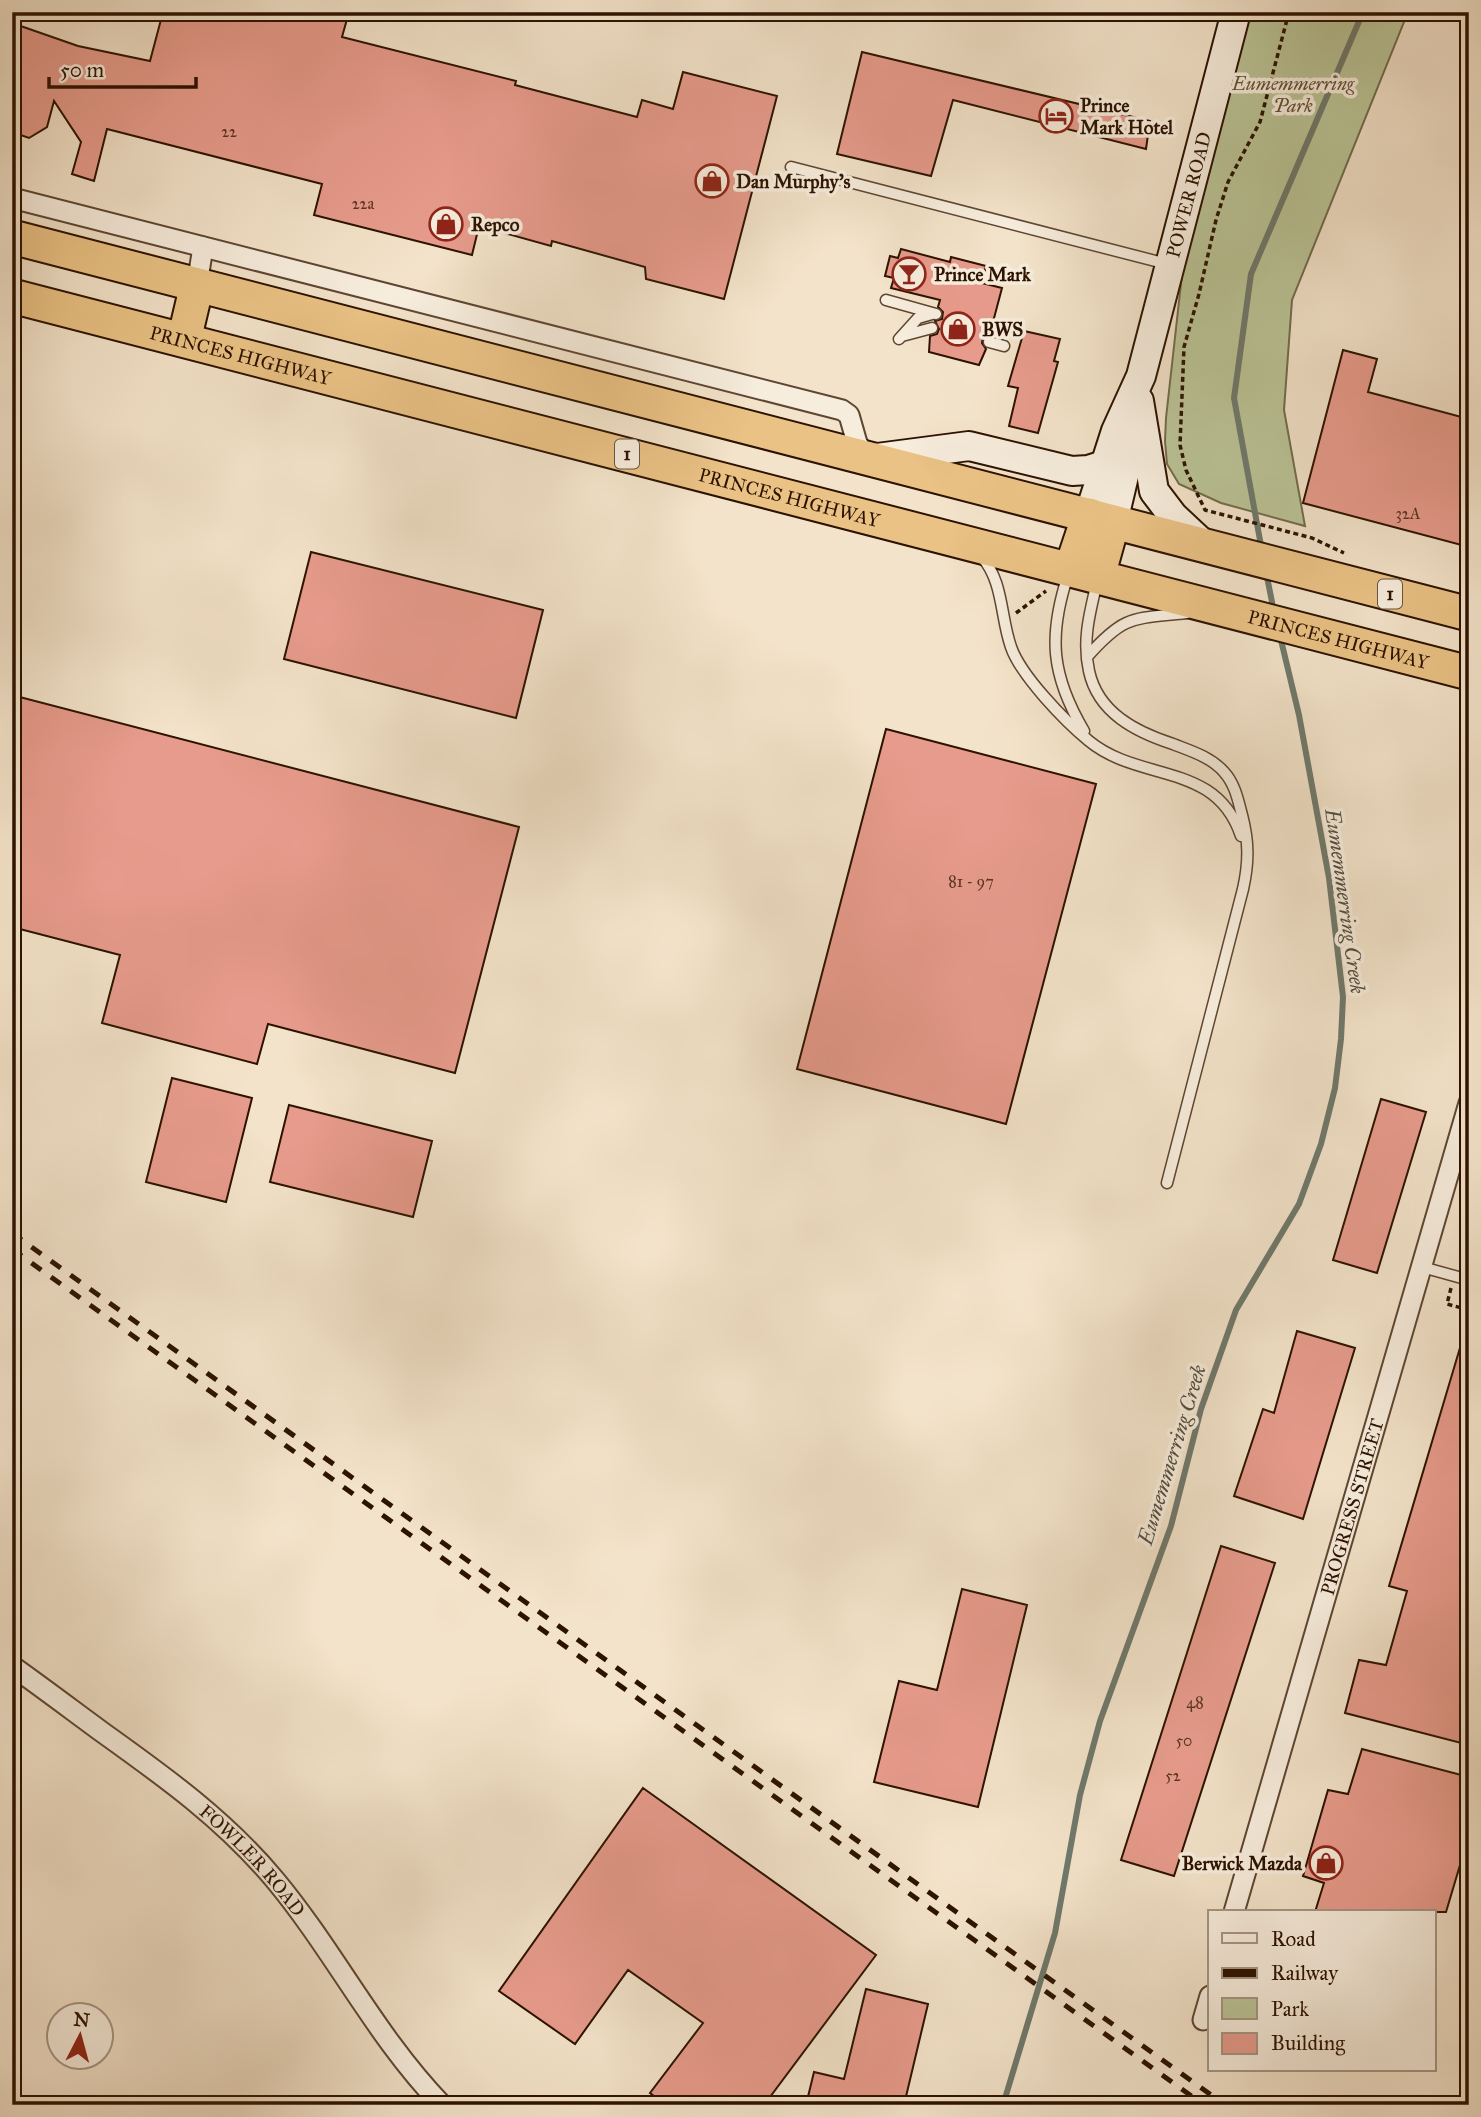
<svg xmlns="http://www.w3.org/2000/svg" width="1481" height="2117" viewBox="0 0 1481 2117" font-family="'IM FELL Great Primer',serif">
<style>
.green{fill:#bac497;stroke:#736b4c;stroke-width:2}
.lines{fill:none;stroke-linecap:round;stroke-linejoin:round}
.stream{stroke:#6f796c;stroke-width:6}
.building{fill:#e79b8c;stroke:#2c1200;stroke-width:2}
.service-casing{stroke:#5e4632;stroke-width:13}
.minor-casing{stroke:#5e4632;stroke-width:23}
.secondary-casing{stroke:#2c1200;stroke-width:32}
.trunk-casing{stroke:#2c1200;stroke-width:37}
.path{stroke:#2c1200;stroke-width:3.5;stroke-dasharray:5 3.5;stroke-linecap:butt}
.service{stroke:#f7eddd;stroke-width:10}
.minor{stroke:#f7eddd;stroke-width:19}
.secondary{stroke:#f7eddd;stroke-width:28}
.trunk{stroke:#eac285;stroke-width:33}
.rail{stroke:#2c1200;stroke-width:5;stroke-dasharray:12 12;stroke-linecap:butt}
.labels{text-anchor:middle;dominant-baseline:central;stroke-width:7;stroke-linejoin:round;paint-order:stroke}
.number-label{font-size:16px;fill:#5b3423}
.shield{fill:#f7eddd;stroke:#695442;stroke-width:2}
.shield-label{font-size:18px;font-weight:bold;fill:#2c1200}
.park-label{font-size:19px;font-style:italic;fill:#5e5035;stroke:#f7eddd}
.poi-label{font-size:19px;font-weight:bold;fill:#2c1200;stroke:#f7eddd;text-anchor:start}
.street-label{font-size:19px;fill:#2c1200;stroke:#f7eddd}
.water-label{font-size:21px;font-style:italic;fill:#534e3f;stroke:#f7eddd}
</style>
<rect width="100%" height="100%" fill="#f3e3ca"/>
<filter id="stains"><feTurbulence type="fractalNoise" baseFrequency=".00286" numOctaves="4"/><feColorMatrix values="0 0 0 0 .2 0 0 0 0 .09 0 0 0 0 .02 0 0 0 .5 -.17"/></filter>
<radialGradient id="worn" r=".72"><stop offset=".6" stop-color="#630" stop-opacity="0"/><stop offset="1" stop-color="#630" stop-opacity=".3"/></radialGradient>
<path class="green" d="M1236,12H1408L1292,300L1284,410L1305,526L1221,503L1179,484L1167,464L1165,441L1166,418L1192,185Z"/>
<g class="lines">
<path class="stream" d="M1262,551L1234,398L1251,274L1363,12
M1266,572L1274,612
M1003,2105L1055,1933L1080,1795L1100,1721L1171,1526L1201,1409L1236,1310L1299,1204L1321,1144L1335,1088L1341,1039L1343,997L1329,878L1299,715L1280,636"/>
</g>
<path class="building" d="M163,12H349L342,37L516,81L515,85L637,117L642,100L673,109L683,72L777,96L724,299L646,279L645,267L552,241L551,246L479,226L472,255L314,215L322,184L107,129L94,181L72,174L81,142L54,101L47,127L29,138L12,132V23L78,46L150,61Z
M862,52L1150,121L1146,149L953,100L931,176L837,154Z
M901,249L950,262L951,257L986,266L982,283L1002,288L993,322H989L985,327L987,335L983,337L982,343L986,349L979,365L929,352L930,336L937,334L939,329L935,321L942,319L943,312L938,307L940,300L891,288L894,278L885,276L890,256L898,258Z
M1024,331L1060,339L1054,361L1058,362L1038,433L1009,426L1018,388L1008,386Z
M1343,350L1377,359L1368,392L1469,419V547L1303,503Z
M311,552L543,610L516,718L284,659Z
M12,695L519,827L455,1073L268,1024L257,1064L102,1023L120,955L12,927Z
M886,729L1096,784L1006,1124L797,1069Z
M172,1078L252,1098L226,1202L146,1182Z
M1381,1099L1426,1112L1377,1273L1333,1260Z
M289,1105L432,1141L413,1217L270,1182Z
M1297,1331L1355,1348L1303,1519L1234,1496L1263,1409L1274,1413Z
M1465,1331H1469V1745L1345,1713L1359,1660L1386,1665L1407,1591L1389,1586Z
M1221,1546L1275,1563L1174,1876L1121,1860Z
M962,1589L1027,1605L978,1807L874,1782L899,1681L937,1690Z
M1362,1749L1469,1777V1835L1446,1912H1315L1324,1883L1303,1876L1328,1790L1348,1794Z
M643,1788L876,1955L764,2105H666L650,2093L703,2023L628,1970L575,2044L499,1991Z
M866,1989L928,2004L904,2105H806L814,2072L844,2079Z"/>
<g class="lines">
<defs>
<path id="service" d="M791,167L1167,264
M886,300L936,314
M992,329L1007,332
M902,336L932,328
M899,339L918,318L932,314
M989,342L1004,346
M981,556C1004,582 1000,616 1011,647C1021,676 1065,721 1089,741C1140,783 1216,761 1241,836
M1068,575C1048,636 1051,675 1084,731
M1097,582C1090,612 1082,640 1089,671C1098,713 1136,732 1173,744C1191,751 1211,757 1224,772C1235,784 1238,800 1242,815C1249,842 1249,862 1243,889L1167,1183
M1087,657C1125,614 1133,619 1187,613
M1422,1267L1469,1280"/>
<g id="minor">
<path d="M12,198L842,410L849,415L857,443L866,457"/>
<path d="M197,285L203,247"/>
<path id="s1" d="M12,1666C43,1688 72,1710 102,1732C165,1777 225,1820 275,1880C335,1952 376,2037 442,2105"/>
<path id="s2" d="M1234,1912L1469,1103"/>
<path d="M1203,2020L1210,1996"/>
</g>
<g id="secondary">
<path d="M1139,401L1154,491L1173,516L1204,545"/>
<path d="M877,458L969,446L1072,471L1088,470L1104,465"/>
<path id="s3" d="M1089,515L1116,431L1141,376L1236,12"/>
<path d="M1113,522L1136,425"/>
</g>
<g id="trunk">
<path d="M12,237L1469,614"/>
<path id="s4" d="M12,296L1469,673"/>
<path d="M184,340L197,285"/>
<path d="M1071,569L1089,515"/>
<path d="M1098,576L1113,522"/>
</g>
</defs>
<use href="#service" class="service-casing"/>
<use href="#minor" class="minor-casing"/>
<use href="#secondary" class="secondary-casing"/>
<use href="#trunk" class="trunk-casing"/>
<path class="path" d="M1289,12L1260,122L1228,182L1216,220L1199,294L1184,347L1180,445L1186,470L1205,510L1312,538L1344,553
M1016,613L1046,591
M1451,1288L1447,1304L1469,1310"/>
<use href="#service" class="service"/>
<use href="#minor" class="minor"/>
<use href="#secondary" class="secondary"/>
<use href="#trunk" class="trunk"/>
<path class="rail" d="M12,1233L1225,2105
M12,1249L1204,2105"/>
</g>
<defs>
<symbol id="hotel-ring" viewBox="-11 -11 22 22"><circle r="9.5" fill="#f7eddd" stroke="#8f2418" stroke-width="1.5"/><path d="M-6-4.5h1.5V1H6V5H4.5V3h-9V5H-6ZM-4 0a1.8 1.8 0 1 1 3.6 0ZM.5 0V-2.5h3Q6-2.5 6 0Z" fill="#8f2418"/></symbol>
<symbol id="shop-ring" viewBox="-11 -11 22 22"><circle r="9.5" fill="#f7eddd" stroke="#8f2418" stroke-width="1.5"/><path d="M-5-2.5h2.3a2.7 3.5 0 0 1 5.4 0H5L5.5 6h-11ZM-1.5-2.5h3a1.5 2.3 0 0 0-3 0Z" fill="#8f2418"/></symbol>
<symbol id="bar-ring" viewBox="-11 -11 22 22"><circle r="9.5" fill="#f7eddd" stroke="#8f2418" stroke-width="1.5"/><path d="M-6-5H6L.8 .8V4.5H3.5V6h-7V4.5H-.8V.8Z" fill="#8f2418"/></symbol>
</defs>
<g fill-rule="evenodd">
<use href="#hotel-ring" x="1037" y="97" width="38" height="38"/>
<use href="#shop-ring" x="693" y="162" width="38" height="38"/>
<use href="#shop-ring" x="427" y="205" width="38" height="38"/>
<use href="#bar-ring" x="890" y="255" width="38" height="38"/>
<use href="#shop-ring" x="939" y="310" width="38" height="38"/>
<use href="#shop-ring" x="1307" y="1844" width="38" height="38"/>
</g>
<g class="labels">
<g class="number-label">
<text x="229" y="131">22</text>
<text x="363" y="203">22a</text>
<text x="1408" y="513">32A</text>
<text x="971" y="881">81 - 97</text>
<text x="1195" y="1702">48</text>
<text x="1184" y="1740">50</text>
<text x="1173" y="1775">52</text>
</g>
<g class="shield">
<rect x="615" y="439.5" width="24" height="29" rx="5"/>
<rect x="1378" y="579.5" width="24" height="29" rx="5"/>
</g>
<g class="shield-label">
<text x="627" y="454">1</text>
<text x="1390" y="594">1</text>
</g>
<g class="park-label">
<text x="1293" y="83">Eumemmerring<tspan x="1293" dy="22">Park</tspan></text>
</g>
<g class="poi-label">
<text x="1080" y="105">Prince<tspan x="1080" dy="22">Mark Hotel</tspan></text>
<text x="736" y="181">Dan Murphy's</text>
<text x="471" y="224">Repco</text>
<text x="934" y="274">Prince Mark</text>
<text x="982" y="329">BWS</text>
<text x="1302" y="1863" text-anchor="end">Berwick Mazda</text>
</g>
<g class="street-label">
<text stroke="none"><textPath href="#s3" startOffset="336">POWER ROAD</textPath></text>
<text stroke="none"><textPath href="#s4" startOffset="236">PRINCES HIGHWAY</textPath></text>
<text stroke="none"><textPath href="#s4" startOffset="803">PRINCES HIGHWAY</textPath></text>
<text stroke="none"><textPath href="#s4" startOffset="1370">PRINCES HIGHWAY</textPath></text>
<text stroke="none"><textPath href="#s2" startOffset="422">PROGRESS STREET</textPath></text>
<text stroke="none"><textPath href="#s1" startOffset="310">FOWLER ROAD</textPath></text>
</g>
<g class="water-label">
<text transform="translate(1345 901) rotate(82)">Eumemmerring Creek</text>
<text transform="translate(1172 1455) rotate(-73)">Eumemmerring Creek</text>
</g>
</g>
<rect width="1481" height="2117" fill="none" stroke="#f3e3ca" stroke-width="42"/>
<rect x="14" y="14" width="1453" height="2089" fill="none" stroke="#2c1200" stroke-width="3.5"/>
<rect x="21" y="21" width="1439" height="2075" fill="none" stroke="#2c1200" stroke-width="2"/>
<rect x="1208" y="1910" width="228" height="161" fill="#f7eddd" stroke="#a69585" stroke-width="2"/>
<rect x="1222" y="1933" width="35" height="10" fill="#f7eddd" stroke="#a69585" stroke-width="2"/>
<text x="1271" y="1946" font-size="21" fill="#2c1200">Road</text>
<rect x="1222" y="1968" width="35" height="10" fill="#2c1200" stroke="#a69585" stroke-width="2"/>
<text x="1271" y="1980" font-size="21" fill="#2c1200">Railway</text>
<rect x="1222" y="1998" width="35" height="21" fill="#bac497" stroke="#a69585" stroke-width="2"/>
<text x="1271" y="2016" font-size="21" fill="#2c1200">Park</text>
<rect x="1222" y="2033" width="35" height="21" fill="#e79b8c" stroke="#a69585" stroke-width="2"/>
<text x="1271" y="2050" font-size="21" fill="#2c1200">Building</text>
<g transform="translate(80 2036) rotate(6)"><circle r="33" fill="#f7eddd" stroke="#a69585" stroke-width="2"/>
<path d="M0-5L12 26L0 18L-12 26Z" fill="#8f2418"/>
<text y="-10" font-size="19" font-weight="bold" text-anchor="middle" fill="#2c1200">N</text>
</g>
<path d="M49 77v10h147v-10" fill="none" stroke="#2c1200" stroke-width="3.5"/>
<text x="60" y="77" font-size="21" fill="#2c1200" stroke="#f7eddd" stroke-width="5" paint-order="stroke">50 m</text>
<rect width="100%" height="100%" filter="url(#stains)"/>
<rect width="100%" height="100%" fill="url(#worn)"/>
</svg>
